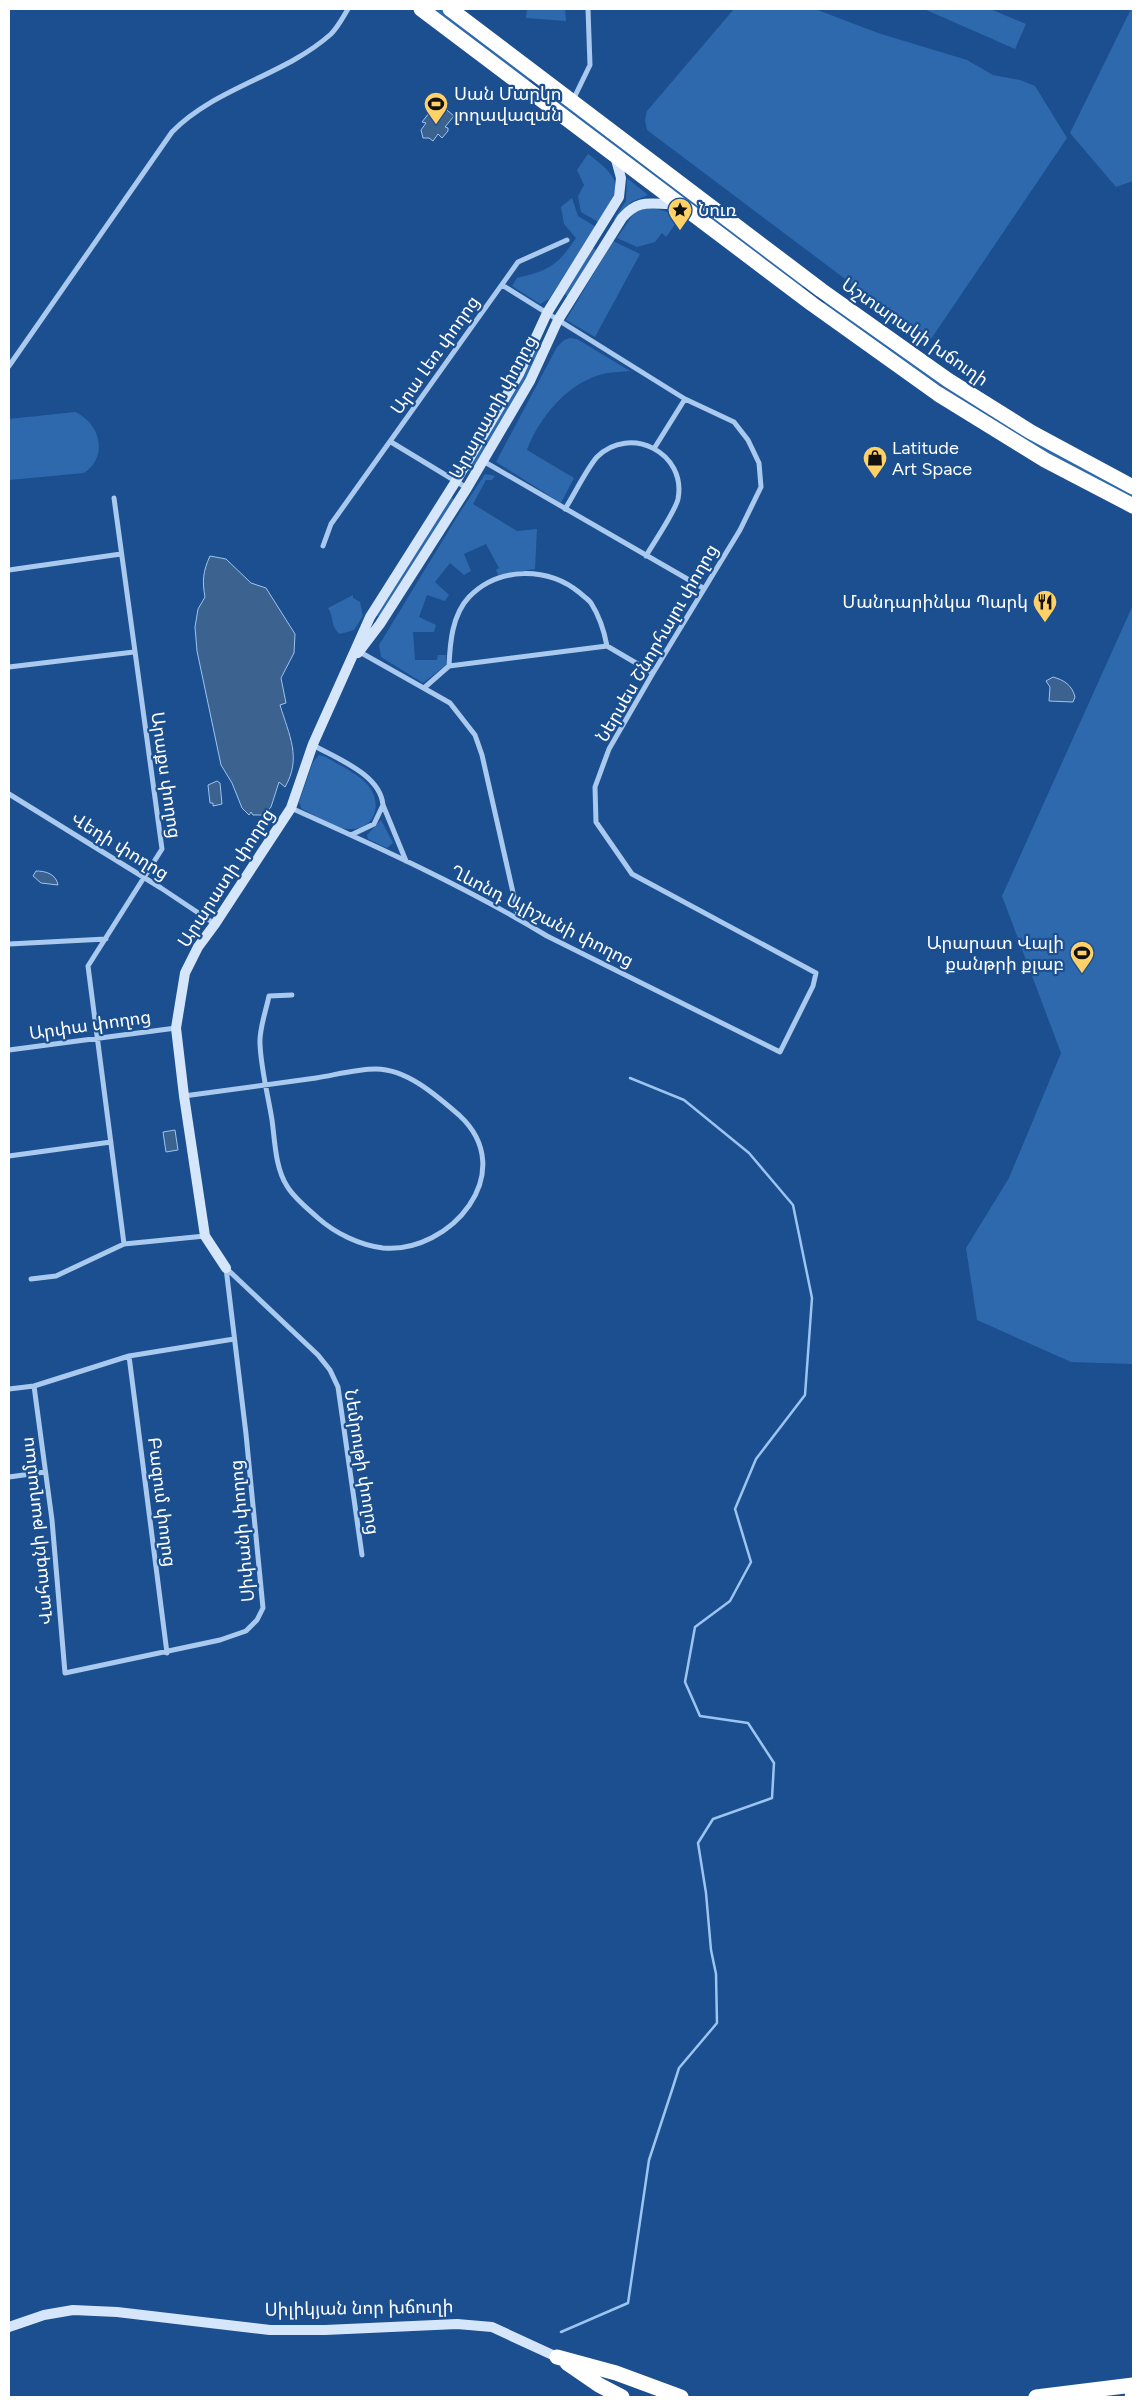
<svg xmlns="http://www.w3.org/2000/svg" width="1142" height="2406" viewBox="0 0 1142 2406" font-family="Figtree,'Noto Sans Armenian',sans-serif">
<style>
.green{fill:#2e69ad}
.water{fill:#3c6290;stroke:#9cc4f0}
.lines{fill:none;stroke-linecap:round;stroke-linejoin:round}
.stream{stroke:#9cc4f0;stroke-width:2.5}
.street{stroke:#a9c9ee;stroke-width:5}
.secondary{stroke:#d6e6fa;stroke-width:10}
.highway{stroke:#fff;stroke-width:15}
.labels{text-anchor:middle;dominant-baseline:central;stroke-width:4.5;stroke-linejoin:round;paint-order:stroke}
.poi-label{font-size:18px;fill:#fff;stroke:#1b4f8f;text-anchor:start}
.street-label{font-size:18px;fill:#fff;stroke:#1b4f8f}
</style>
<rect width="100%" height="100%" fill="#1b4f8f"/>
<path class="green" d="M430,9H441L532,77L528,82Z
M527,9H565L566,21L526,18Z
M734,9H815L878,33L967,60L993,75L1020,80L1035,86L1067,138L929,342L647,130L645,120L647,111Z
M924,9H990L1026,24L1015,49Z
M1131,9H1133V181L1116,187L1070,133Z
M552,92L805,284L801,289L548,97Z
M588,154C623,180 622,186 598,222L581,212L578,196L584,185L577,170Z
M627,178L648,195L631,202L614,221V219L626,201Z
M572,198L578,216L596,227L549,299L540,304L512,286L517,278C550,270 557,266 576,238L564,224L561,207Z
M647,207L665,211L679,219L666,237L662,233L655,242L637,247L617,238L634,213Z
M613,241L640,254L595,337L566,320Z
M593,248L596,250L567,296L564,294Z
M826,300L1133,492V499L1078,471L988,419L822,305Z
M570,338L577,339L630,371C622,372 614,372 607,373C570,380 539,417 527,450L574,478L561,503L496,462L557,347L564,340Z
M536,345L540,347L526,378L471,472L467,470Z
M75,412C100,423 109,456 84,473L9,480V419Z
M485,474L495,476L492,480H486L473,504L517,531L537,529L535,569L498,575L496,570L499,568L486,544L464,554L471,571L464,575L450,563L435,582L449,595L445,601L427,595L419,617L436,625L434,632H413L415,660H437L438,655H446V665L423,683L381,657L379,645L460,512Z
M451,497L454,499L380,617L376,615Z
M353,595V598L360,602L363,616L354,630L340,634C330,627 334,616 328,608Z
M1133,605V1364L1071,1362L977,1320L966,1248L1009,1178L1061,1053L1002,896Z
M319,755L326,757C339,765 356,773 366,783C384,801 376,831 349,829C334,829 315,815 302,809L299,802L313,762Z
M381,820L393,843L387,848L368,839L367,835Z"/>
<path class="water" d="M442,106L454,116L445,127L448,128V131L442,138L438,134L433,141L429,138H423L421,130L426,123L422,122L429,113L431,118Z
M210,556L226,559L251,583L266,588L295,634L294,653L281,678L286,703L280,705C289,735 302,758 285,787L279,782L271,807L264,815H253L251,812L249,815L242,808L232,783L221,765L197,651L195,627L198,609L205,597C202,581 203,571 210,556Z
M1053,677C1064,680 1072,685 1075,697L1073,702L1049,701L1050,687L1046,681Z
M217,781L220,783L222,804L213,806V803H210L208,785Z
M36,871C46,871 56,874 58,885L41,883L33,876Z
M175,1130L178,1150L166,1152L163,1132Z"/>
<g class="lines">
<path class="stream" d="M561,2332L628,2303L649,2160L672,2090L679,2068L717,2023L716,1974L711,1950L706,1893L698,1843L713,1819L772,1798L774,1763L748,1723L700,1716L685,1682L695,1627L730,1601L751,1562L735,1509L756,1459L805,1395L812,1298L793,1205L749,1153L684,1100L630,1078"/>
<path class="street" d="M573,100L590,65L588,9
M9,366L172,132C216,87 284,76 331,34C338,27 343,17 348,9
M391,442L467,488
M655,447L685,399
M483,461L703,588
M114,498L162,849L88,966L124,1244
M565,509C574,495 587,468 597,457C630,424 687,453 678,499C675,512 654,542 646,556
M323,546L331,524L518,262L567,240
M9,570L121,554
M358,651L450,703L475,735L482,755L519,919
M449,666C450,643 452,615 469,597C499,566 548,567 580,593C583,596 588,599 591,603C600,617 604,630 607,646
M9,667L134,652
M424,688L449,666L607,646L653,673
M313,745C337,759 380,774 383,805L406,861
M9,794L161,888L215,924
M291,808C378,847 466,887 547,936L780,1052L813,986L816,973L632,874L596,822L595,787L609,749L653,673L740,530L761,487L759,463L748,440L734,422L685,399L502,285
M351,835L374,824L383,805
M9,944L106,939
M9,1050L176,1028
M184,1096C228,1090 272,1084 316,1078C335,1075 356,1069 376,1069C407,1069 437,1096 459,1115C521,1172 450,1254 383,1248C359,1245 335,1233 318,1218C307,1208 294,1198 287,1186C275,1167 275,1141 272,1120C268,1095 261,1069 260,1044C259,1029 266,1011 269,996L292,995
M9,1156L111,1142
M226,1268L318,1355L330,1370L338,1387L362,1555
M31,1279L56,1276L124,1244L205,1236
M129,1356L167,1653
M34,1386L52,1520L65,1673L220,1640L246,1631L257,1620L263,1608L246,1434L226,1268
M9,1389L34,1386L129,1356L234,1339
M9,1477L45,1472"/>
<path class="secondary" d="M358,653L380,624L467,488L530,381L558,320L622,218C641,196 654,206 679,204
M226,1268L205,1236L184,1096L176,1028L185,973L198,947L215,924L291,808L313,744L370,617L456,481L519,374L547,313L619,197L621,178L615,156
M9,2327L44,2315L73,2310L117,2312L270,2330H325L457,2324L492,2327L557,2357"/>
<path class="highway" d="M421,9L812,304L938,394L1045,460L1133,506
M450,9L821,290L948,380L1031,432L1133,487
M557,2357L616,2373L681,2397
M567,2363L599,2385L622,2397
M1036,2397L1133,2385
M1132,2397H1133"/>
</g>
<defs>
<symbol id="stadium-pin" viewBox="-11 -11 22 30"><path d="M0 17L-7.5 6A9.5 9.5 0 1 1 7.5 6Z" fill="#ffd166" stroke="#1b4f8f"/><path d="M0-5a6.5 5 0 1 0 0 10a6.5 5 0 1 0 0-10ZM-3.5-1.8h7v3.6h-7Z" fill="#111"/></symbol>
<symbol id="sight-pin" viewBox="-11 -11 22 30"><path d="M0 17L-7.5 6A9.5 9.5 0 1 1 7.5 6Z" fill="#ffd166" stroke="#1b4f8f"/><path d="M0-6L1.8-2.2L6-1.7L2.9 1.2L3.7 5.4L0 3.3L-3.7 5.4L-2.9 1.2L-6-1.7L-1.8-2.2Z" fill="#111"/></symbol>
<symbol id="shop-pin" viewBox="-11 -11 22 30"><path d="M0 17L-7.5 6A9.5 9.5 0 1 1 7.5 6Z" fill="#ffd166" stroke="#1b4f8f"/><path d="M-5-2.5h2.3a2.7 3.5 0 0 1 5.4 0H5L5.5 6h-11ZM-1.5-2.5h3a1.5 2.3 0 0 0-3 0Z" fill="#111"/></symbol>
<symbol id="restaurant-pin" viewBox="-11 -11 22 30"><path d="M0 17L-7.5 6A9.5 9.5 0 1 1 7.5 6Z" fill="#ffd166" stroke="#1b4f8f"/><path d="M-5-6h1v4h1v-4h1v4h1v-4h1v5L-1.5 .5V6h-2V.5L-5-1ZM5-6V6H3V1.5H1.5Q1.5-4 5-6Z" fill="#111"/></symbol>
</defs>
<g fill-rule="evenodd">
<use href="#stadium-pin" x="422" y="90" width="28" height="38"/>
<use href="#sight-pin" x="666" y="196" width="28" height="38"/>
<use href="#shop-pin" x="861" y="444" width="28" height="38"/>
<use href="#restaurant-pin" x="1031" y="588" width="28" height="38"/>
<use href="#stadium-pin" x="1068" y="939" width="28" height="38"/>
</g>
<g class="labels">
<g class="poi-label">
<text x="454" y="94">Սան Մարկո<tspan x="454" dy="21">լողավազան</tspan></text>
<text x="698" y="210">Նուռ</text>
<text x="892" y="448">Latitude<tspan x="892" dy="21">Art Space</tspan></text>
<text x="1028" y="602" text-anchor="end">Մանդարինկա Պարկ</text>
<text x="1064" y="943" text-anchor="end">Արարատ Վալի<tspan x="1064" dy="21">քանթրի քլաբ</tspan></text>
</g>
<g class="street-label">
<text transform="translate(915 332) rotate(35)">Աշտարակի խճուղի</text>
<text transform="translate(435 355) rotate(-55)">Արա Լեռ փողոց</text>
<text transform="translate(493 407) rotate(-61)">Արարատի փողոց</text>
<text transform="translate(657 643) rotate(-60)">Ներսես Շնորհալու փողոց</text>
<text transform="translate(166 775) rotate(82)">Արաքս փողոց</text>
<text transform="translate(120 846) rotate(32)">Վեդի փողոց</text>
<text transform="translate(226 878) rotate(-57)">Արարատի փողոց</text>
<text transform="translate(542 916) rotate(27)">Ղևոնդ Ալիշանի փողոց</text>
<text transform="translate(90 1025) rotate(-8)">Արփա փողոց</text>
<text transform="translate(362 1462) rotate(81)">Նեմրութի փողոց</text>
<text transform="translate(162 1502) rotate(83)">Բազում փողոց</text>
<text transform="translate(37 1531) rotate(-96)">Վահագնի թաղամաս</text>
<text transform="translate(242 1531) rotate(-95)">Սիփանի փողոց</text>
<text transform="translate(359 2308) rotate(-1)">Սիլիկյան նոր խճուղի</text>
</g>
</g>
<rect width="1142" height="2406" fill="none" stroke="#ffffff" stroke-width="20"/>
</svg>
